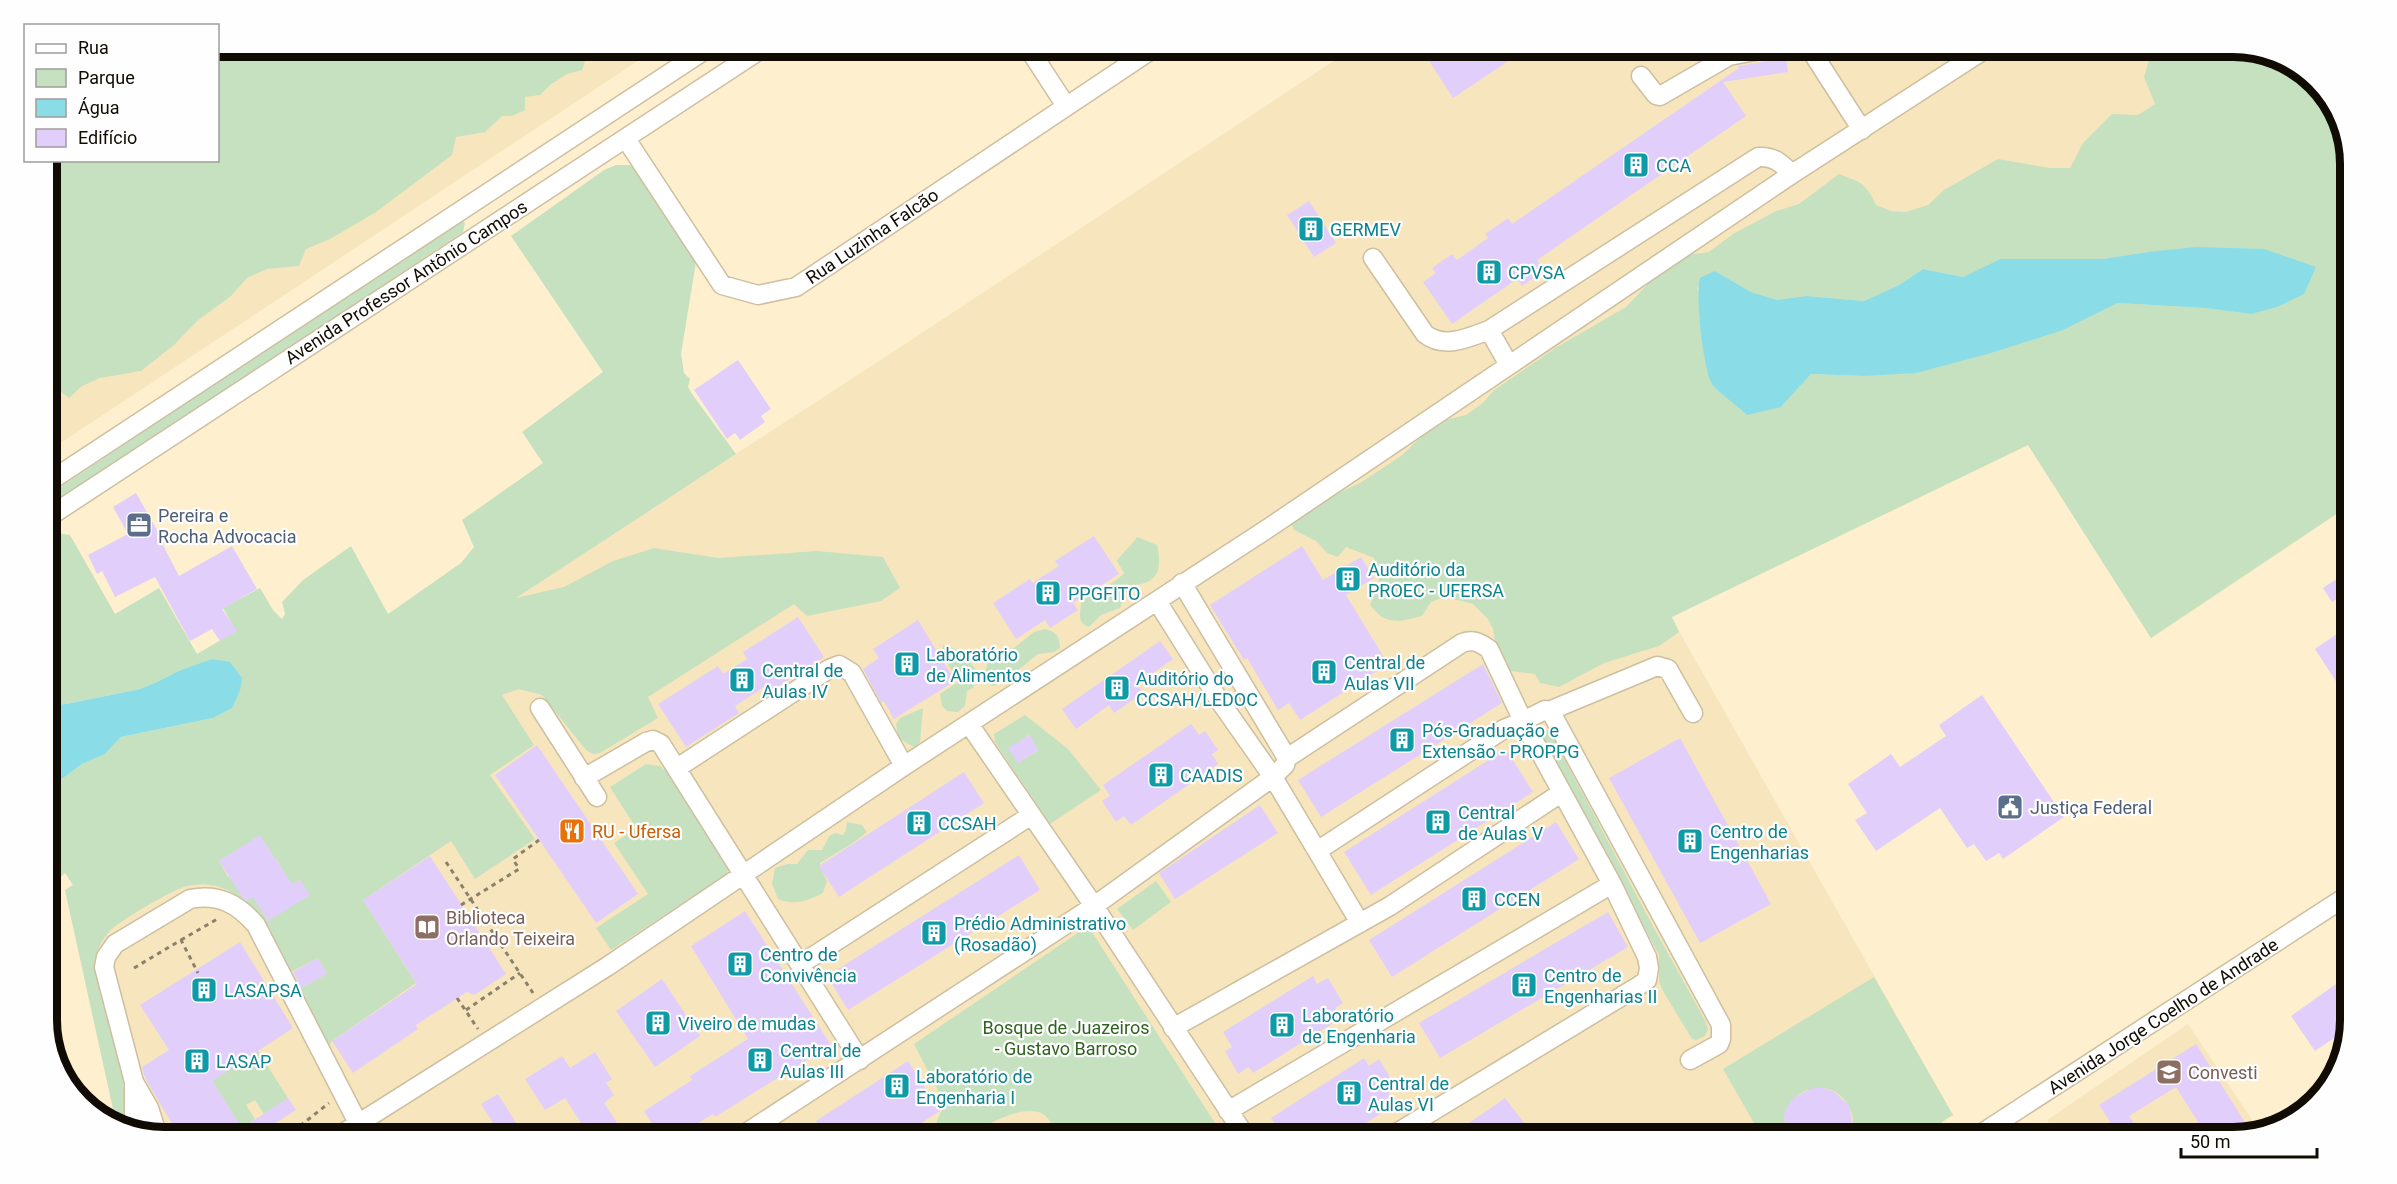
<svg xmlns="http://www.w3.org/2000/svg" width="2397" height="1184" viewBox="0 0 2397 1184" font-family="Roboto,sans-serif">
<style>
.built{fill:#f7e6bd}
.green{fill:#c6e1bf;fill-rule:evenodd}
.water{fill:#8adde7}
.building{fill:#e1cefb}
.lines{fill:none;stroke-linecap:round;stroke-linejoin:round}
.minor-casing{stroke:#cdbf9f;stroke-width:21}
.path{stroke:#8a806b;stroke-width:3;stroke-dasharray:4.5 4.5;stroke-linecap:butt}
.minor{stroke:#fff;stroke-width:18}
.labels{text-anchor:middle;dominant-baseline:central;stroke-width:4.5;stroke-linejoin:round;paint-order:stroke}
.culture-label{font-size:18px;fill:#0d838f;stroke:#fefefe;text-anchor:start}
.street-label{font-size:18px;fill:#110c03;stroke:#fefefe}
.service-label{font-size:18px;fill:#4e5e75;stroke:#fefefe;text-anchor:start}
.food-label{font-size:18px;fill:#c56008;stroke:#fefefe;text-anchor:start}
.education-label{font-size:18px;fill:#785e54;stroke:#fefefe;text-anchor:start}
.park-label{font-size:18px;fill:#30621f;stroke:#fefefe}
.rim{fill:none;stroke:#110c03;stroke-width:8}
</style>
<rect width="100%" height="100%" fill="#fef0ce"/>
<path class="built" d="M218,47H659L47,452V161L218,160Z
M1355,47H2233L2285,58L2330,98L2350,157V505L2151,638L2028,445L1671,617L1953,1115L1919,1137H164L117,1127L65,890L899,348Z
M2188,1024L2259,1130L2233,1137H2059L2047,1120Z"/>
<path class="green" d="M218,46L590,47L582,70L567,74L550,85L540,95L525,97V110L512,116H502L485,132L456,137L452,155L376,212L330,239L306,249L299,266L267,269L247,278L231,296L197,321L174,345L141,371L100,378L82,386L69,398L56,388H47V161L218,160Z
M2233,46L2285,58L2331,98L2350,157V505L2151,638L2028,445L1672,617L1679,632L1659,646L1604,663L1559,687L1540,683L1535,674L1511,671L1496,647L1493,629L1488,619L1473,604L1445,597L1431,602L1422,616C1399,622 1386,626 1370,605L1379,581L1374,558L1346,547L1338,557L1327,553L1316,541L1294,530L1289,520L1320,501L1360,483L1401,456L1437,422L1466,415L1483,403L1493,391L1557,347L1626,307L1658,273L1687,255L1709,252L1733,234L1776,211L1799,204L1839,174C1861,182 1866,183 1876,205L1891,211L1906,212L1928,205L1944,190L1998,159L2050,168H2070L2083,143L2112,114L2138,115L2155,104L2144,77L2149,60C2171,47 2196,50 2220,59L2222,47ZM2148,252L2292,261L2316,268L2251,314L2205,308L2118,303L2063,330L1863,376L1811,374L1781,407L1700,297L1697,288L1715,271L1751,292L1777,300L1807,296L1864,301L1899,285L1923,269L1963,277L2000,259H2103Z
M616,165H630L638,172L696,262L681,354L684,373L690,379L688,387L692,394L736,454L516,598L564,587L613,561L654,548L718,558L817,551L883,557L900,588L881,601L807,616L794,604L648,697L658,718L600,753L593,754L586,750L542,695L519,689L502,695L534,745L490,775L535,839L475,879L451,841L363,900L416,983L332,1041L327,1048L269,927C254,910 234,887 210,885C203,884 193,885 187,886C174,889 119,921 110,931C102,940 98,947 95,959L134,1131L117,1127L65,890L73,885L65,873L48,889L58,929L55,950L47,957V790L82,764L105,754L121,737L213,718L231,708L240,691L211,659L178,671L159,681L140,689L66,704L47,705V536L58,533L70,535L115,614L159,588L197,654L236,631L223,608L260,588L273,610L282,619L285,614L282,602L303,580L351,546L388,614L461,563L474,547L462,520L543,463L522,432L603,372L511,236L604,170ZM260,836L270,851L228,877L219,861ZM277,860L286,876L245,901L236,886ZM300,880L309,895L268,921L259,906ZM318,958L326,974L299,989L291,972Z
M461,220L465,223L463,232L47,509V496Z
M1137,537L1157,545C1163,570 1157,586 1129,585L1120,608L1101,615L1089,627C1076,623 1081,613 1081,601C1094,591 1114,585 1124,573L1117,561C1123,551 1131,547 1137,537Z
M1045,629C1056,632 1060,636 1060,648L1054,652L1038,654L1012,675L994,686L988,684L984,676L988,662L998,654L1014,648L1034,632Z
M943,645L962,651L978,673L973,688L967,691L965,706L958,712L947,711L942,706L940,694L958,682C954,669 940,659 943,645Z
M923,708L920,742L914,747L898,738L896,724L900,718Z
M1025,715L1068,749L1101,790L1050,824L995,742L994,734ZM1029,735L1038,750L1018,763L1009,749Z
M1542,730H1549L1655,930L1705,1020L1708,1029L1705,1036L1696,1040L1692,1039L1663,991L1659,982V955L1541,735Z
M646,764L660,766L667,772L729,866L727,874L611,950L596,928L648,894L614,843L636,828L610,787Z
M847,822L862,825L867,832L853,843L820,863V866L827,881L823,893C807,901 795,906 778,899L772,884L775,868L787,864H797L808,850H822L829,836L835,833L843,835L846,830Z
M1156,881L1171,902L1133,930L1117,909Z
M1088,926L1224,1137H1078L1075,1133L1056,1132C1052,1124 1047,1114 1038,1112C1007,1104 967,1146 934,1136C934,1123 941,1115 944,1102L914,1044Z
M1874,977L1953,1115L1919,1137H1850C1854,1129 1854,1119 1851,1111C1834,1067 1771,1092 1787,1137H1762L1723,1069Z
M258,1051L288,1098L264,1114L255,1100L246,1105L255,1119L242,1128L212,1081Z"/>
<path class="water" d="M2196,247L2264,249L2316,267L2304,294L2277,307L2251,314L2205,308L2118,303L2063,330L1991,353L1916,373L1863,376L1811,374L1781,407L1747,415C1738,406 1719,393 1712,384C1703,369 1695,293 1700,278L1715,271L1751,292L1777,300L1807,296L1864,301L1899,285L1923,269L1963,277L2000,259H2103L2148,252Z
M211,659L230,662L242,678L240,691L232,708L213,718L121,737L105,754L82,764L47,790V705L66,704L140,689L159,681L178,671Z"/>
<path class="building" d="M1450,46H1531L1453,98L1429,61Z
M1786,58L1788,72L1723,82L1746,116L1537,260L1544,271L1522,286L1517,279L1452,324L1423,282L1436,273L1432,268L1452,254L1457,260L1488,238L1485,234L1508,218L1512,224L1739,68L1738,66Z
M1309,201L1336,243L1314,257L1287,215Z
M738,360L771,409L761,416L765,422L740,440L735,433L727,439L694,390Z
M136,493L165,544L163,545L179,576L232,546L257,589L222,609L237,631L220,641L212,629L190,641L155,577L115,597L102,571L97,574L88,555L128,534L113,507Z
M1094,536L1119,574L1073,603L1078,610L1050,628L1045,620L1016,639L993,603L1030,579L1032,583L1059,566L1055,561Z
M1302,546L1323,580L1361,557L1374,578L1346,595L1388,664L1300,720L1289,703L1278,710L1247,658L1244,660L1210,605Z
M2350,570V590L2332,602L2323,588Z
M798,617L824,657L770,692L766,686L735,706L739,713L686,747L658,704L718,666L723,674L747,659L743,652Z
M918,620L955,681L894,719L884,701L881,703L863,669L879,658L873,649Z
M2350,625V703L2315,649Z
M1160,641L1173,659L1138,684L1143,693L1114,713L1109,705L1076,729L1062,709Z
M1483,664L1502,703L1321,817L1298,780Z
M1982,695L2064,817L2003,859L1999,853L1986,861L1974,844L1967,848L1940,808L1876,851L1855,820L1867,813L1848,784L1891,754L1900,767L1946,736L1939,725Z
M1191,724L1199,735L1205,731L1218,750L1212,754L1218,764L1131,825L1124,816L1116,822L1102,801L1110,796L1103,785Z
M1030,735L1038,750L1018,763L1008,748Z
M1680,738L1771,904L1700,943L1609,778Z
M537,745L638,894L596,923L495,775Z
M1506,749L1533,792L1371,895L1344,852Z
M964,772L984,803L839,897L819,866Z
M1260,805L1278,833L1175,899L1159,873Z
M1556,822L1579,859L1392,977L1369,940Z
M260,835L292,884L300,880L310,895L268,921L253,897L246,901L243,898L219,861Z
M1019,855L1040,890L848,1010L827,976Z
M430,856L506,974L474,995L467,992L416,1025L418,1029L353,1073L332,1041L417,984L363,900Z
M745,911L831,1045L715,1117L713,1114L675,1137H660L644,1111L692,1080L690,1076L748,1039L691,946Z
M1608,912L1628,947L1440,1058L1419,1023Z
M240,942L293,1028L212,1081L242,1128L288,1098L296,1110L254,1137H180L145,1078L142,1067L169,1050L140,1005Z
M318,958L327,974L301,988L293,972Z
M2350,974L2349,1028L2315,1051L2291,1016Z
M1313,976L1317,984L1328,978L1343,1003L1335,1008L1341,1018L1253,1073L1249,1067L1238,1074L1225,1051L1232,1047L1223,1032Z
M662,979L700,1036L655,1067L616,1011Z
M2196,1044L2251,1132L2233,1137H2180L2200,1125L2176,1087L2129,1116L2143,1137H2120L2099,1105Z
M595,1052L612,1079L606,1083L614,1095L604,1103L623,1132L614,1137H590L565,1098L545,1110L525,1079L562,1056L570,1068Z
M1364,1058L1369,1066L1379,1059L1390,1077L1382,1082L1396,1104L1344,1137H1261L1277,1127L1271,1118Z
M908,1061L940,1111L899,1137H826L816,1121Z
M1813,1088H1823L1833,1091L1849,1105L1853,1125L1851,1137H1786L1784,1115L1788,1105L1795,1097Z
M498,1094L525,1137H502L481,1104Z
M1505,1098L1535,1137H1449Z"/>
<g class="lines">
<defs>
<path id="minor" d="M1027,46L1066,106
M1808,46L1862,130
M1641,76L1656,95L1660,96L1729,56L1781,46
M626,139L722,285L758,295L796,287L1157,46
M1373,258L1425,334C1444,349 1468,338 1489,330L1509,365
M1489,330L1758,157C1774,156 1781,163 1792,174
M47,483L711,46
M47,518L766,46
M1182,583L1287,758
M1157,601L1219,700L1273,777L1360,923
M2347,605L2350,603
M540,708L597,797
M1549,711L1657,666L1668,669L1693,713
M969,724L1094,906L1246,1137
M677,768L829,669L839,665L852,673L904,766
M584,778L646,742L653,740L661,744L860,1060
M1317,851L1504,729L1523,721L1612,884L1647,957L1649,968L1647,980L1637,987L1390,1137
M801,964L1030,816
M1173,1028L1390,906L1561,793
M134,1082L149,1108L158,1136
M1228,1111L1612,884
M140,1132L134,1113V1082L104,967L106,957L115,944L190,899C218,893 238,904 256,925L358,1123
M337,1137L608,966L904,766L1270,527L1792,174L1990,46
M740,1137L1094,906L1273,777L1285,765L1287,758L1462,643C1473,639 1479,642 1489,649L1523,721L1545,710L1552,714L1721,1025V1039L1719,1044L1690,1060
M1976,1137L2350,894"/>
</defs>
<use href="#minor" class="minor-casing"/>
<path class="path" d="M446,862L533,993
M461,905L519,869L513,859L539,840
M181,940L219,918
M134,968L181,940L198,973
M457,998L478,1029
M466,1010L520,973
M249,1137L261,1130
M286,1137L329,1103"/>
<use href="#minor" class="minor"/>
</g>
<defs>
<symbol id="building-square" viewBox="-11 -11 22 22"><rect x="-9" y="-9" width="18" height="18" rx="4" fill="#0f9aa8" stroke="#fefefe"/><path d="M-4-6H4V6H1V3H-1V6H-4ZM-2.5-4.3h1.7v1.8h-1.7ZM.8-4.3h1.7v1.8H.8ZM-2.5-1h1.7V.8h-1.7ZM.8-1h1.7V.8H.8Z" fill="#fff"/></symbol>
<symbol id="office-square" viewBox="-11 -11 22 22"><rect x="-9" y="-9" width="18" height="18" rx="4" fill="#5c6f8a" stroke="#fefefe"/><path d="M-6-3h4V-5.5h4V-3h4V5H-6ZM-1-4.5V-3h2v-1.5ZM-6 0V1H6V0Z" fill="#fff"/></symbol>
<symbol id="civic-square" viewBox="-11 -11 22 22"><rect x="-9" y="-9" width="18" height="18" rx="4" fill="#5c6f8a" stroke="#fefefe"/><path d="M-.6-6.5H3V-4.5H.6V-3L4-1V1h2V6H-6V1h2V-1L-.6-3ZM-1.2 2.5V6h2.4V2.5Z" fill="#fff"/></symbol>
<symbol id="restaurant-square" viewBox="-11 -11 22 22"><rect x="-9" y="-9" width="18" height="18" rx="4" fill="#e8710a" stroke="#fefefe"/><path d="M-5-6h1v4h1v-4h1v4h1v-4h1v5L-1.5 .5V6h-2V.5L-5-1ZM5-6V6H3V1.5H1.5Q1.5-4 5-6Z" fill="#fff"/></symbol>
<symbol id="library-square" viewBox="-11 -11 22 22"><rect x="-9" y="-9" width="18" height="18" rx="4" fill="#8d6e63" stroke="#fefefe"/><path d="M-6-4Q-3-5.5-.7-3.5V5Q-3 3-6 4ZM6-4Q3-5.5 .7-3.5V5Q3 3 6 4Z" fill="#fff"/></symbol>
<symbol id="school-square" viewBox="-11 -11 22 22"><rect x="-9" y="-9" width="18" height="18" rx="4" fill="#8d6e63" stroke="#fefefe"/><path d="M0-5L7-2L0 1L-7-2ZM-4 1L0 2.5L4 1V4Q0 6-4 4Z" fill="#fff"/></symbol>
</defs>
<g fill-rule="evenodd">
<use href="#building-square" x="1621" y="150" width="30" height="30"/>
<use href="#building-square" x="1296" y="214" width="30" height="30"/>
<use href="#building-square" x="1474" y="257" width="30" height="30"/>
<use href="#office-square" x="124" y="510" width="30" height="30"/>
<use href="#building-square" x="1333" y="564" width="30" height="30"/>
<use href="#building-square" x="1033" y="578" width="30" height="30"/>
<use href="#building-square" x="892" y="649" width="30" height="30"/>
<use href="#building-square" x="1309" y="657" width="30" height="30"/>
<use href="#building-square" x="727" y="665" width="30" height="30"/>
<use href="#building-square" x="1102" y="673" width="30" height="30"/>
<use href="#building-square" x="1387" y="725" width="30" height="30"/>
<use href="#building-square" x="1146" y="760" width="30" height="30"/>
<use href="#civic-square" x="1995" y="792" width="30" height="30"/>
<use href="#building-square" x="1423" y="807" width="30" height="30"/>
<use href="#building-square" x="904" y="808" width="30" height="30"/>
<use href="#restaurant-square" x="557" y="816" width="30" height="30"/>
<use href="#building-square" x="1675" y="826" width="30" height="30"/>
<use href="#building-square" x="1459" y="884" width="30" height="30"/>
<use href="#library-square" x="412" y="912" width="30" height="30"/>
<use href="#building-square" x="919" y="918" width="30" height="30"/>
<use href="#building-square" x="725" y="949" width="30" height="30"/>
<use href="#building-square" x="1509" y="970" width="30" height="30"/>
<use href="#building-square" x="189" y="975" width="30" height="30"/>
<use href="#building-square" x="643" y="1008" width="30" height="30"/>
<use href="#building-square" x="1267" y="1010" width="30" height="30"/>
<use href="#building-square" x="745" y="1045" width="30" height="30"/>
<use href="#building-square" x="182" y="1046" width="30" height="30"/>
<use href="#school-square" x="2154" y="1057" width="30" height="30"/>
<use href="#building-square" x="882" y="1071" width="30" height="30"/>
<use href="#building-square" x="1334" y="1078" width="30" height="30"/>
</g>
<g class="labels">
<g class="culture-label">
<text x="1656" y="165">CCA</text>
<text x="1330" y="229">GERMEV</text>
<text x="1508" y="272">CPVSA</text>
<text x="1368" y="569">Auditório da<tspan x="1368" dy="21">PROEC - UFERSA</tspan></text>
<text x="1068" y="593">PPGFITO</text>
<text x="926" y="654">Laboratório<tspan x="926" dy="21">de Alimentos</tspan></text>
<text x="1344" y="662">Central de<tspan x="1344" dy="21">Aulas VII</tspan></text>
<text x="762" y="670">Central de<tspan x="762" dy="21">Aulas IV</tspan></text>
<text x="1136" y="678">Auditório do<tspan x="1136" dy="21">CCSAH/LEDOC</tspan></text>
<text x="1422" y="730">Pós-Graduação e<tspan x="1422" dy="21">Extensão - PROPPG</tspan></text>
<text x="1180" y="775">CAADIS</text>
<text x="1458" y="812">Central<tspan x="1458" dy="21">de Aulas V</tspan></text>
<text x="938" y="823">CCSAH</text>
<text x="1710" y="831">Centro de<tspan x="1710" dy="21">Engenharias</tspan></text>
<text x="1494" y="899">CCEN</text>
<text x="954" y="923">Prédio Administrativo<tspan x="954" dy="21">(Rosadão)</tspan></text>
<text x="760" y="954">Centro de<tspan x="760" dy="21">Convivência</tspan></text>
<text x="1544" y="975">Centro de<tspan x="1544" dy="21">Engenharias II</tspan></text>
<text x="224" y="990">LASAPSA</text>
<text x="1302" y="1015">Laboratório<tspan x="1302" dy="21">de Engenharia</tspan></text>
<text x="678" y="1023">Viveiro de mudas</text>
<text x="780" y="1050">Central de<tspan x="780" dy="21">Aulas III</tspan></text>
<text x="216" y="1061">LASAP</text>
<text x="916" y="1076">Laboratório de<tspan x="916" dy="21">Engenharia I</tspan></text>
<text x="1368" y="1083">Central de<tspan x="1368" dy="21">Aulas VI</tspan></text>
</g>
<g class="street-label">
<text transform="translate(872 236) rotate(-34)">Rua Luzinha Falcão</text>
<text transform="translate(406 282) rotate(-33)">Avenida Professor Antônio Campos</text>
<text transform="translate(2163 1016) rotate(-33)">Avenida Jorge Coelho de Andrade</text>
</g>
<g class="service-label">
<text x="158" y="515">Pereira e<tspan x="158" dy="21">Rocha Advocacia</tspan></text>
<text x="2030" y="807">Justiça Federal</text>
</g>
<g class="food-label">
<text x="592" y="831">RU - Ufersa</text>
</g>
<g class="education-label">
<text x="446" y="917">Biblioteca<tspan x="446" dy="21">Orlando Teixeira</tspan></text>
<text x="2188" y="1072">Convesti</text>
</g>
<g class="park-label">
<text x="1066" y="1027">Bosque de Juazeiros<tspan x="1066" dy="21">- Gustavo Barroso</tspan></text>
</g>
</g>
<path d="M0 0H2397V1184H0ZM164 57H2233A107 107 0 0 1 2340 164V1020A107 107 0 0 1 2233 1127H164A107 107 0 0 1 57 1020V164A107 107 0 0 1 164 57Z" fill="#fefefe" fill-rule="evenodd"/>
<path class="rim" d="M164 57H2233A107 107 0 0 1 2340 164V1020A107 107 0 0 1 2233 1127H164A107 107 0 0 1 57 1020V164A107 107 0 0 1 164 57Z"/>
<rect x="24" y="24" width="195" height="138" fill="#fefefe" stroke="#9f9d9a" stroke-width="1.5"/>
<rect x="36" y="44" width="30" height="9" fill="#ffffff" stroke="#9f9d9a" stroke-width="1.5"/>
<text x="78" y="54" font-size="18" fill="#110c03">Rua</text>
<rect x="36" y="69" width="30" height="18" fill="#c6e1bf" stroke="#9f9d9a" stroke-width="1.5"/>
<text x="78" y="84" font-size="18" fill="#110c03">Parque</text>
<rect x="36" y="99" width="30" height="18" fill="#8adde7" stroke="#9f9d9a" stroke-width="1.5"/>
<text x="78" y="114" font-size="18" fill="#110c03">Água</text>
<rect x="36" y="129" width="30" height="18" fill="#e1cefb" stroke="#9f9d9a" stroke-width="1.5"/>
<text x="78" y="144" font-size="18" fill="#110c03">Edifício</text>
<path d="M2181 1148v9h136v-9" fill="none" stroke="#110c03" stroke-width="3"/>
<text x="2190" y="1148" font-size="18" fill="#110c03" stroke="#fefefe" stroke-width="4.5" paint-order="stroke">50 m</text>
</svg>
